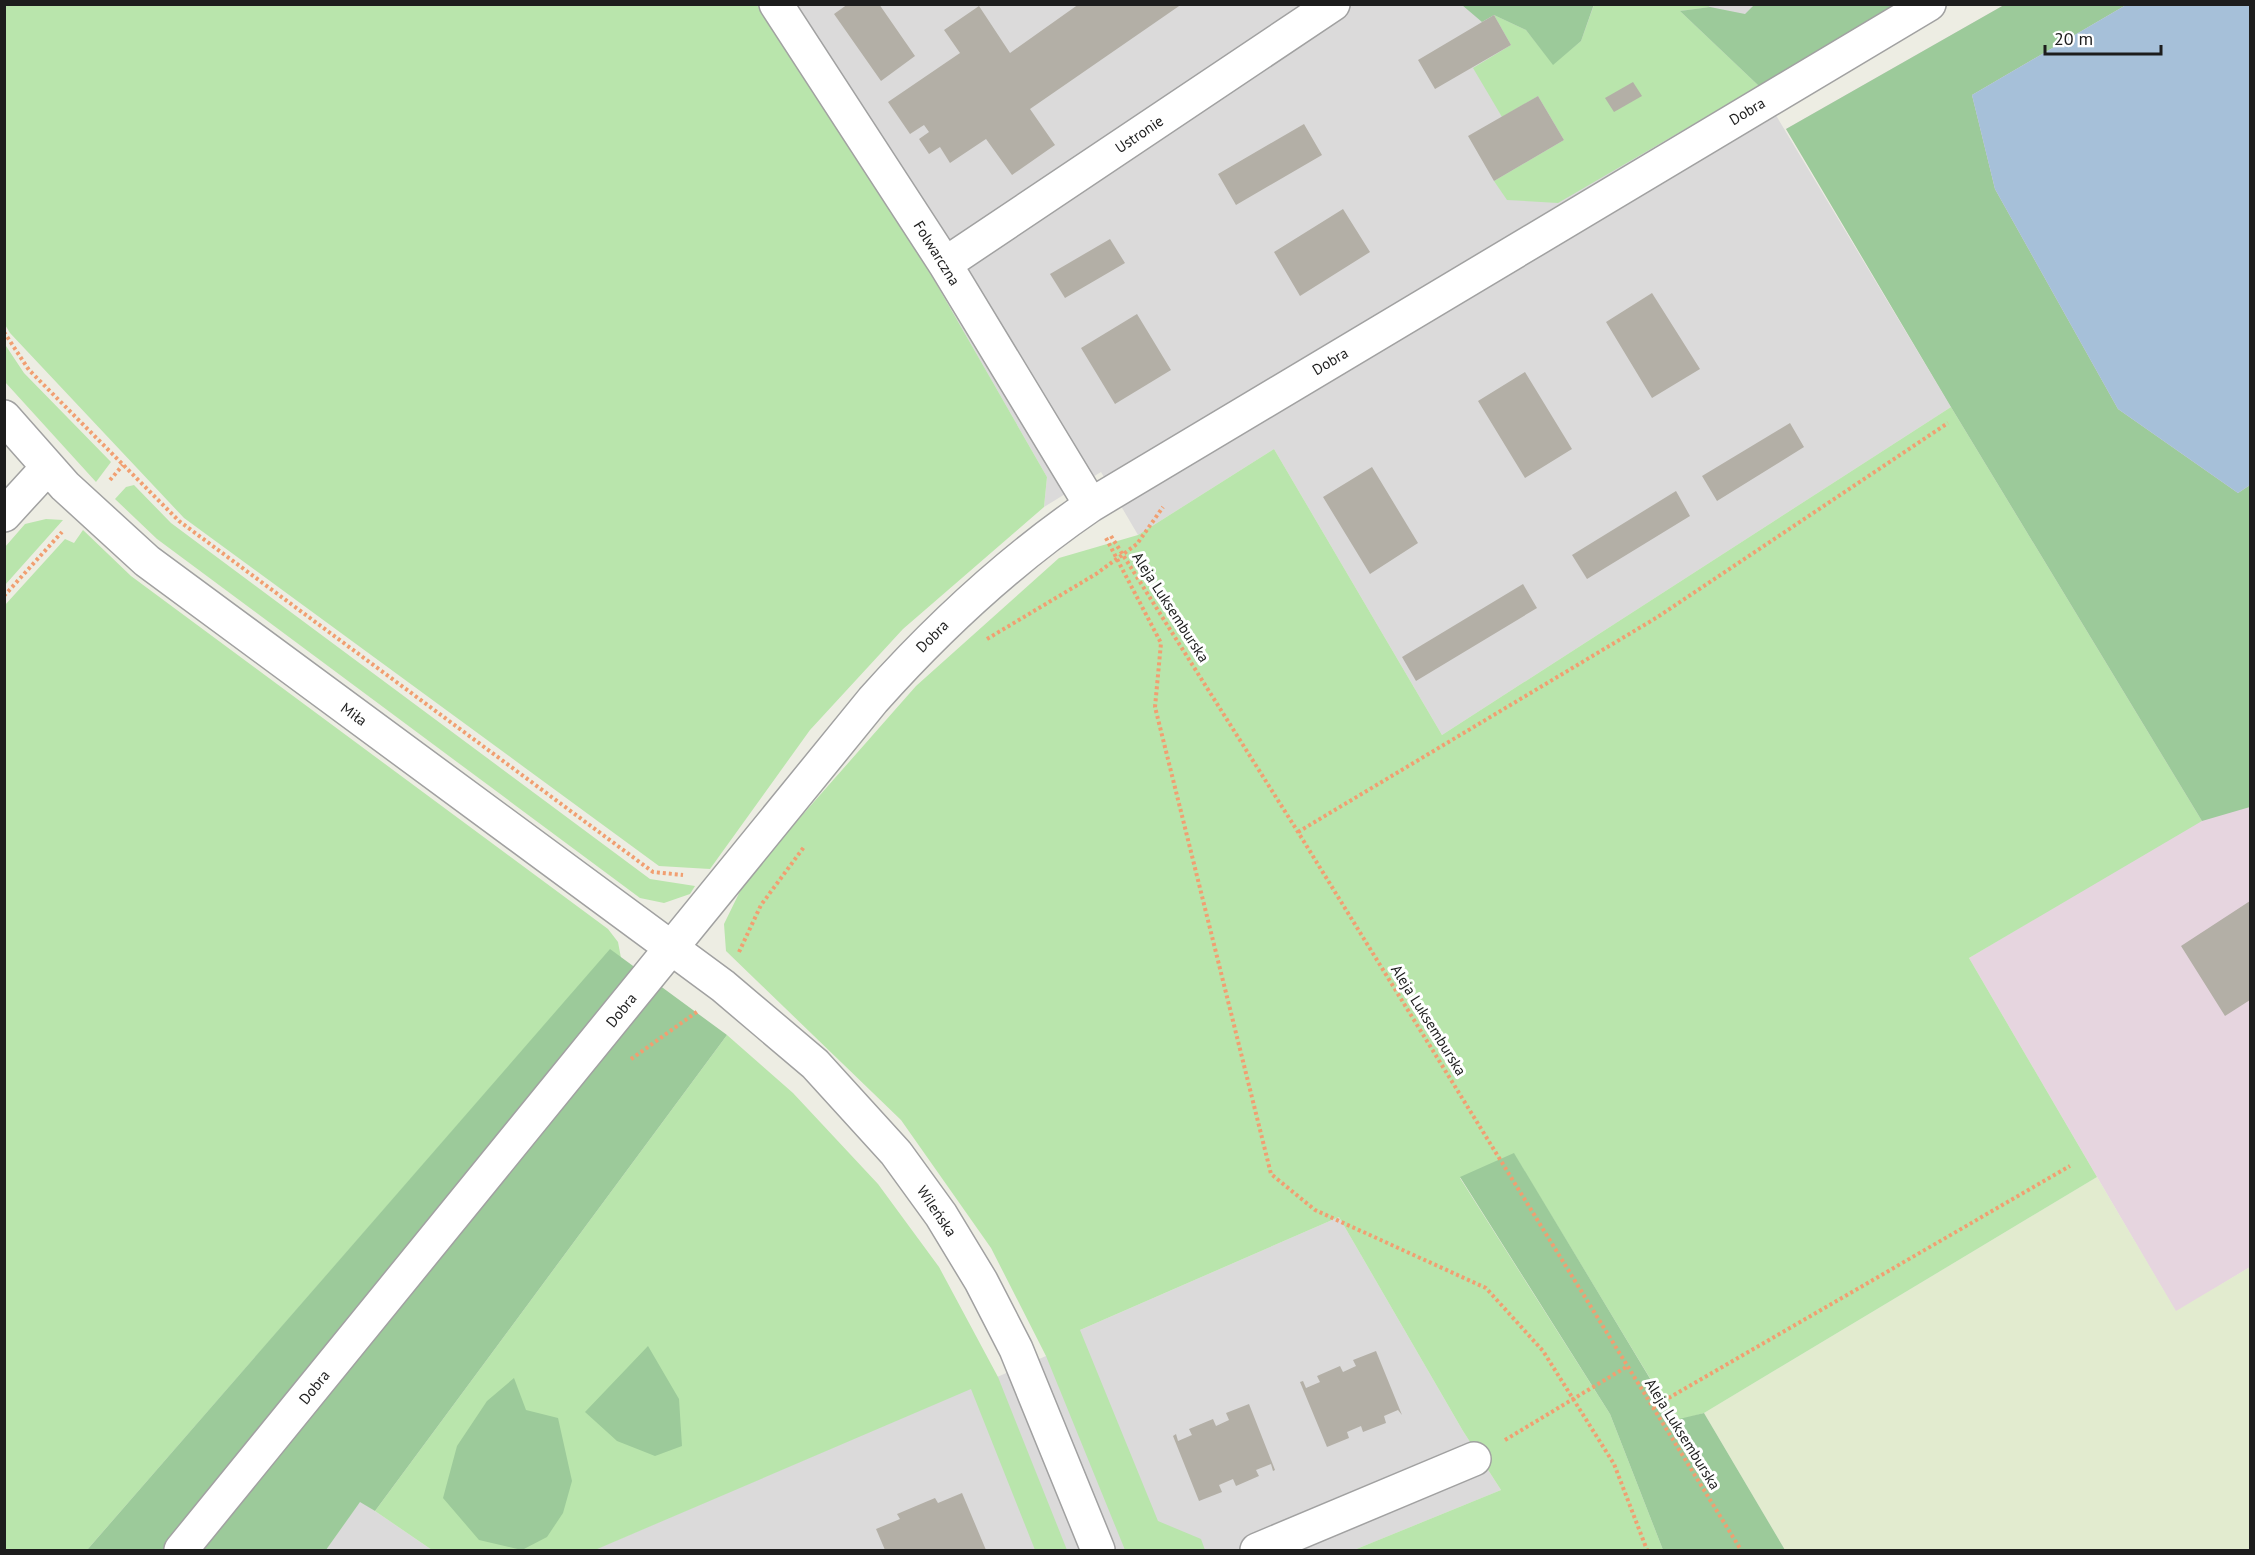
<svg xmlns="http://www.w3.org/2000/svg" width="2255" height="1555" viewBox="0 0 2255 1555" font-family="'PT Sans',sans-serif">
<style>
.residential{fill:#dbdada}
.industrial{fill:#e6d5df}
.farmland{fill:#e2ebcf}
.grass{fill:#b9e5ac}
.forest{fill:#9cca9a}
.water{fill:#a6c0d9}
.building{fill:#b3afa6}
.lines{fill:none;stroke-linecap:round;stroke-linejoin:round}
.minor-casing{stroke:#a1a1a1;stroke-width:36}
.path{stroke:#f19f71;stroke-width:4;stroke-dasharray:3 3;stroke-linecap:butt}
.minor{stroke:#fff;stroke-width:33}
.labels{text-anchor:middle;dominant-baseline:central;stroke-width:6;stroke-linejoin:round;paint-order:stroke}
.street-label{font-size:15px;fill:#1d1d1d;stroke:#fff}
</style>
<rect width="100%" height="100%" fill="#edede3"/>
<path class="residential" d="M757,5H1897L1759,87L1951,407L1442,735L1274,449L1138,535L1101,472L1044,507L1047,477L925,264Z
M1339,1217L1463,1431L1501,1490L1354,1550H594L1046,1356L1080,1330Z
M360,1501L375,1511L432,1550H326Z"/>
<path class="industrial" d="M2004,5H2250V1267L2176,1312L1969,958L2201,820L1951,407L1786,129Z"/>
<path class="farmland" d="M2097,1177L2176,1311L2250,1267V1550H1785L1704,1413Z"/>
<path class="grass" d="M4,5H757L925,264L1047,477L1044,507L903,629L810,730L710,869L659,866L184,518L10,333L4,323Z
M1594,5H1707L1710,7L1680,11L1759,86L1558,203L1507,200L1494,181L1564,140L1538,96L1502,117L1473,68L1511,45L1494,15L1526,30L1553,64L1581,41Z
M4,343L24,373L111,462L96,482L5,382Z
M1951,407L2202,821L1969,958L2097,1177L1704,1413L1676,1421L1514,1154L1460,1178L1610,1414L1663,1550H1354L1501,1490L1463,1431L1339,1217L1080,1330L1158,1521L1201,1539L1205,1550H1125L1046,1356L991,1248L901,1120L726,951L724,924L746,879L916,686L1059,558L1138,535L1274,449L1442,735Z
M134,485L171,523L650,879L695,886L690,894L664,903L640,898L157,539L115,499L126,487Z
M46,519L63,520L5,585V547L25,524Z
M83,530L131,576L608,929L618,942L621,958L610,950L87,1550H5V605L65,539L74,543Z
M727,1035L793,1093L878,1184L939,1267L998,1377L1067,1550H1035L971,1389L595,1550H432L375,1511Z"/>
<path class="forest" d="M1594,4L1581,41L1553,65L1526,30L1494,15L1482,22L1462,5Z
M1754,5H1897L1759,86L1680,11L1710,7L1745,14Z
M2004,5H2126L1972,95L1995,189L2118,409L2238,493L2250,485V807L2202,821L1951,407L1786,129Z
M610,949L727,1035L375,1511L360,1502L326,1550H87Z
M1514,1153L1675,1420L1704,1413L1785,1550H1663L1610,1414L1460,1177Z
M648,1346L679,1399L682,1446L655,1456L617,1441L585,1412Z
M514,1378L526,1410L558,1418L572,1481L563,1513L547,1537L522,1550L479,1540L443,1498L457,1446L487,1401Z"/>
<path class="water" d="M2126,5H2250V485L2238,493L2118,409L1995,189L1972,95Z"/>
<path class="building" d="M848,4H879L915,56L881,81L834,14Z
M1079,4H1182L1030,109L1055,145L1012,175L986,139L950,163L940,147L929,154L919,139L929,132L924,125L910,134L888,102L960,53L944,30L979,6L1010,53Z
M1494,15L1511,45L1435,89L1418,60Z
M1633,82L1642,96L1614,112L1605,98Z
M1538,96L1564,140L1494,181L1468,136Z
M1304,124L1322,155L1236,205L1218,174Z
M1343,209L1370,252L1300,296L1274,252Z
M1110,239L1125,263L1065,298L1050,274Z
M1652,293L1700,369L1652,398L1606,322Z
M1137,314L1171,370L1115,404L1081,348Z
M1525,372L1572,449L1525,478L1478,401Z
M1790,423L1804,447L1717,501L1702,476Z
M1372,467L1418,543L1370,574L1323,497Z
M1676,491L1690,516L1587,579L1572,555Z
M1523,584L1537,608L1416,681L1402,657Z
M2250,901V1000L2225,1016L2181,946Z
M1376,1351L1402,1415L1398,1410L1384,1416L1386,1423L1363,1432L1361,1426L1347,1432L1349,1438L1327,1447L1300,1382L1303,1381L1306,1388L1320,1382L1317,1376L1340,1366L1343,1372L1356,1366L1353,1360Z
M1249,1404L1275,1470L1273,1471L1271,1464L1256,1470L1259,1476L1236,1486L1233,1479L1219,1485L1222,1492L1199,1501L1173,1436L1176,1434L1178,1441L1192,1435L1189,1429L1213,1419L1216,1426L1229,1420L1226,1413Z
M962,1493L986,1550H885L876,1529L900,1519L897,1514L935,1498L938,1503Z"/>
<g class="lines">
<defs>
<path id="minor" d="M776,4L945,264L1091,505
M945,264L1333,4
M4,417L65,486L147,561L723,986L815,1064L896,1153L941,1215L981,1281L1016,1349L1098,1550
M4,515L48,467
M181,1550L873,700C939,626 1009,561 1091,505L1929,4
M1257,1550L1474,1459"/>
</defs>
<use href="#minor" class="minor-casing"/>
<path class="path" d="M4,332L29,370L179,521L653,872L683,875
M110,480L123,465
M1111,536L1298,832L1741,1550
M1106,538L1161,643L1155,707L1271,1174L1315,1210L1486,1288L1543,1351L1614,1464L1647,1550
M4,596L62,532
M987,639L1096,574L1137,544L1163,507
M1298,832L1656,618L1948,423
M739,952L761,905L804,847
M631,1059L698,1011
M1653,1407L2070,1166
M1505,1440L1628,1366"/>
<use href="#minor" class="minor"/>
</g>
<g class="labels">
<g class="street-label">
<text transform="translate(1747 111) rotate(-31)">Dobra</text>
<text transform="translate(1139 134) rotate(-34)">Ustronie</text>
<text transform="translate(937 253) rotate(58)">Folwarczna</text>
<text transform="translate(1330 361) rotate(-31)">Dobra</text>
<text transform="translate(1171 607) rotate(57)">Aleja Luksemburska</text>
<text transform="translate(932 636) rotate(-45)">Dobra</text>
<text transform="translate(354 714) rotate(36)">Miła</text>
<text transform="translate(621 1010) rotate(-51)">Dobra</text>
<text transform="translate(1429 1020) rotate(58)">Aleja Luksemburska</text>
<text transform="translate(937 1211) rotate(56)">Wileńska</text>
<text transform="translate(314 1387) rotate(-51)">Dobra</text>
<text transform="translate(1683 1434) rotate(58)">Aleja Luksemburska</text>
</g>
</g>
<rect width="2255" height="1555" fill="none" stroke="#1d1d1d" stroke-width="12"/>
<path d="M2045 45v9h116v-9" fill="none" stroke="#1d1d1d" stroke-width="3"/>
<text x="2054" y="45" font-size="18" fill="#1d1d1d" stroke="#ffffff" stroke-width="4.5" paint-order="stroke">20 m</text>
</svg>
